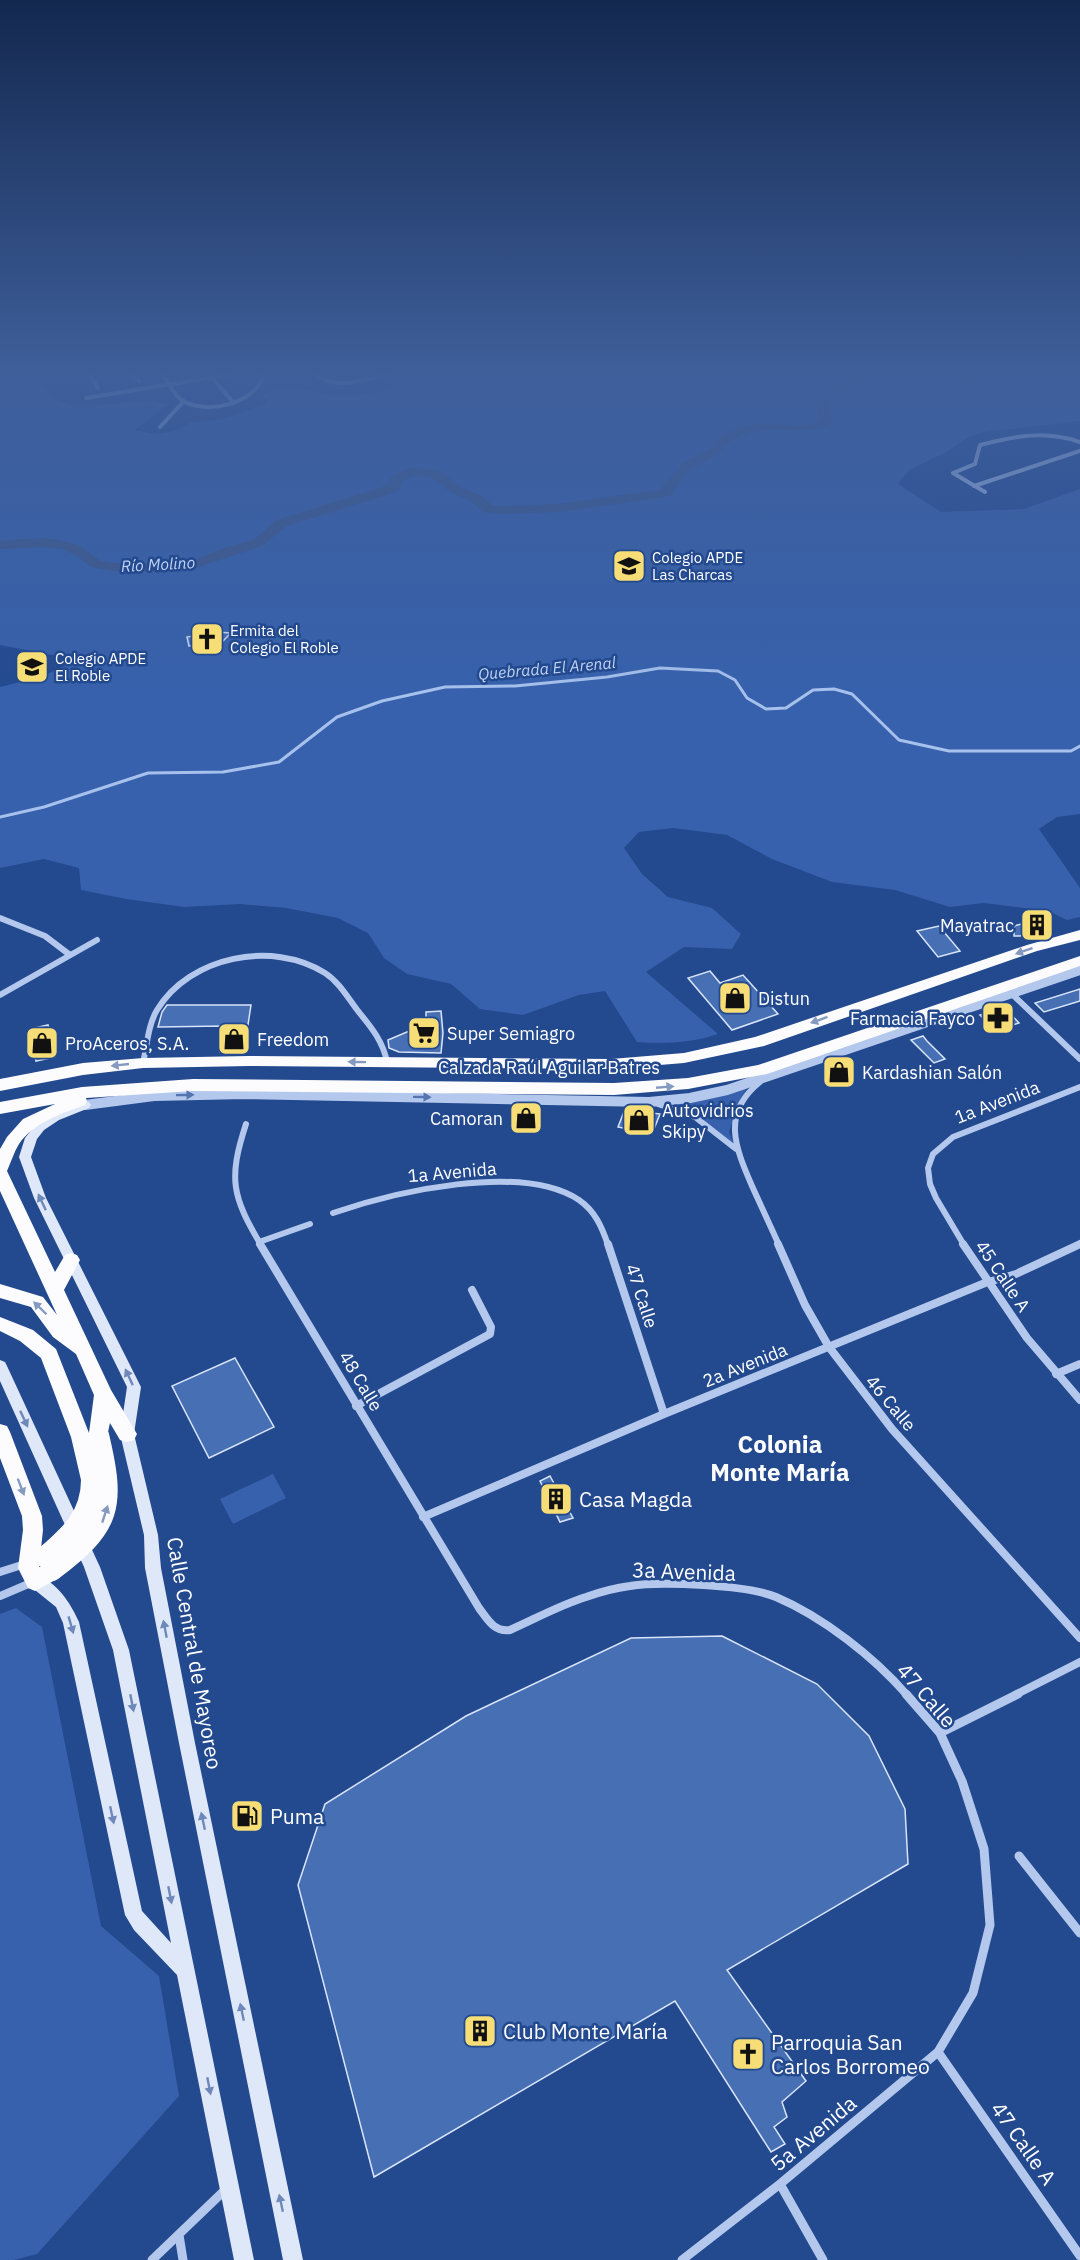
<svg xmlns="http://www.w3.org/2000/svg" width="1080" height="2260" viewBox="0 0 1080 2260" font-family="'IBM Plex Sans',sans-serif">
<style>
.green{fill:#3761ac}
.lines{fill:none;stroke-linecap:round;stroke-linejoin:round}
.stream{stroke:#a7c1ed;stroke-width:3}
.river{fill:#3e588b;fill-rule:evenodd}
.building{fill:#476fb4;stroke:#d8e4f9;stroke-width:1.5}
.minor-far3{stroke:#b3c8ec;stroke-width:4}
.minor-far2{stroke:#b3c8ec;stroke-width:6}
.minor-far1{stroke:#b3c8ec;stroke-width:8}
.minor{stroke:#b3c8ec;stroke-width:9}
.tertiary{stroke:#b3c8ec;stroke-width:10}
.secondary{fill:#dfe8f9;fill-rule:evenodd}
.trunk{fill:#fcfcff;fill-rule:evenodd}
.trunk-bridge{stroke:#fcfcff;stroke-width:20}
.oneway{fill:#859ac1}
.oneway2{fill:#5575b0}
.oneway3{fill:#6e89b9}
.labels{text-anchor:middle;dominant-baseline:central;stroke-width:5;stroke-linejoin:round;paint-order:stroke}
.far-poi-label{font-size:15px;fill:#fff;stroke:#23498f;text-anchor:start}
.far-water-label{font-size:16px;font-style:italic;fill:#bfd2f3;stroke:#23498f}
.poi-label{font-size:18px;fill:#fff;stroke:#23498f;text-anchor:start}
.street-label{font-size:18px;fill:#fff;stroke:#23498f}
.near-poi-label{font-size:21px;fill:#fff;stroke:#23498f;text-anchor:start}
.near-street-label{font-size:21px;fill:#fff;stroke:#23498f}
.near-neighbourhood-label{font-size:24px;font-weight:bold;fill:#fff;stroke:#23498f}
</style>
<rect width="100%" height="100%" fill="#23498f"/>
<path class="green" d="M0,375L10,379L30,381L46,390L57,401L76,407L154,400L167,405L134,430L156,434L176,431L189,423L223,419L268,403L263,396C288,378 302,390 329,395C356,399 392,391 414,375H1080V421L983,432L967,438L946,452L909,470L898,484L941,512L1024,509L1080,489V814L1057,817L1039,829L1080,888V917L1067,920L1048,911L984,903L950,907L895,890L832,882L772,859L727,835L673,828L639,832L624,848L642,874L668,897L712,908L741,934L732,949L684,947L646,972L718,1034C691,1043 665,1044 637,1042L605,991L579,995L523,1015L480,1009L451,984L407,974L384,958L368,933L338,918L286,908L240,904L184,907L126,899L81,890L79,868L44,859L0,868V687L43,676L78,660L0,645Z
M748,1087C736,1103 736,1115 729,1132L736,1149L698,1117L669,1104Z
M273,1474L286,1498L233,1524L220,1499Z
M16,1608L42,1627L101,1926L159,1976L179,2096L37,2254L14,2260H0V1614Z"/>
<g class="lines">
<path class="stream" d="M0,817L44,807L148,773L223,772L279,762L337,717L382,701L445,687L515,686L607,677L660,668L718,671L735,680L747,698L766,709L786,708L813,690L834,689L852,694L899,740L949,751H1071L1080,746"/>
<path class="river" d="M861,375H881C864,387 841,383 827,402L833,421L831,424C805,438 778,425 751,432C742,434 733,440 725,444L723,452L689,470L671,495L660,498L560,512L499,514L483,512L472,502L452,493L431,477L414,476L403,480L402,485L396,492L287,526L262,546L195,568L155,572L114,571L91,567L76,555L62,549L42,547L0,549V541L42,538L64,541L78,545L101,561L114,563L155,564L195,560L221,549L253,540L277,520L386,486L393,475L412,468L438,470L462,487L482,496L492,505L499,506L560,504L658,490L661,489L681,464L713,447L715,440C730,431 745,424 764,423C783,422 803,429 821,420L815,402C827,386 842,380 861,375Z
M938,375L969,377L992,375L970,384Z"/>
</g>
<path class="building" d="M214,632L231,633L220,644L189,646L187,637Z
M1038,919L1047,928L1020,936H1014V926Z
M939,926L960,951L938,957L917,931Z
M710,971L720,983L743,975L778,1014L732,1030L688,978Z
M1080,989V1001L1044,1012L1035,1003Z
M167,1005H251L244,1051L220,1052L224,1026L158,1027L162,1012Z
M1004,1007L1019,1023L1007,1027L1001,1020L989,1024L980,1015Z
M441,1011L443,1033L441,1053L399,1052L389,1048L388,1040L426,1024V1012Z
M48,1025L55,1057L36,1061L30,1029Z
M923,1036L927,1041L945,1059L934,1063L911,1040Z
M513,1107H537L538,1129L514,1130Z
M625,1109L660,1114L652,1134L618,1127Z
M235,1358L274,1427L209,1458L172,1386Z
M550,1476L573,1518L560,1522L540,1481Z
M722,1636L817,1684L869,1736L905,1809L908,1864L727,1970L806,2081L782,2102L787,2117L774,2127L785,2144L771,2152L675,2001L374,2177L298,1885L325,1804L466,1716L631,1638Z"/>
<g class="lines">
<path class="minor-far3" d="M90,375L98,388
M135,375L139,381
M163,375C169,383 174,396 183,401C207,414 251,405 262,379L259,375
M316,375C337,390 362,380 385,375
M212,378L234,403
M86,398L227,375
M160,427L184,401
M974,486L1080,451
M985,492L953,473L975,464L980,445C1014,436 1046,430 1080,442"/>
<path class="minor-far2" d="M0,918L45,936L70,955
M1012,994L1080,1059
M0,995L97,940
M143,1063C147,1046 148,1025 157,1010C190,956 272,940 325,973C339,982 348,998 358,1011C371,1027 383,1041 387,1062
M760,1082C721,1113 735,1147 752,1186C761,1206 770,1225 779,1245
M658,1104L695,1117L736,1149
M246,1124C228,1179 232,1196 261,1245
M333,1213C394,1192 521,1162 579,1200C595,1211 602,1227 608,1245
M259,1242L310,1224
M964,1245L936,1198L930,1184L928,1168L933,1154L953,1137L1080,1087
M1077,1245L1080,1244"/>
<path class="minor-far1" d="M260,1244L479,1608C488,1620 494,1632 510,1630C535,1619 560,1605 586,1597C600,1592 615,1588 630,1586C661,1581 748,1585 776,1597C823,1617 874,1657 907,1695
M608,1244L664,1414
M778,1244L805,1305L829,1347L892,1429L1080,1638
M963,1244L1027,1338L1080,1400
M1056,1374L1080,1364
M356,1406L490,1334L491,1327L472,1290
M423,1517L664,1414L985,1283L1016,1274L1080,1244
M0,1572L25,1564
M0,1596L33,1582
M1015,1695L1080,1662"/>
<path class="minor" d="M940,1733L1018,1694
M1019,1856L1080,1933
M938,2052L1080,2256
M780,2184L823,2260
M179,2235L183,2260
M152,2260L225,2190
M682,2260L780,2184L938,2052L973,1993L990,1925L984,1849L962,1781L940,1733L906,1694"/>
<path class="tertiary" d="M85,1105L154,1096L245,1094L649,1102L690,1098L727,1090L1080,970"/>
<path class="secondary" d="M85,1101L89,1102L91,1105L89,1108L59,1120L44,1130L37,1139L31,1157L46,1198L141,1387L134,1434L158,1535L161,1568L195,1743L303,2260H283L179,1743L145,1568L144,1535L120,1434L127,1387L34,1198L19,1157L25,1138L36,1124L51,1114Z
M0,1360L5,1362L7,1366L100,1567L129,1650L254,2260H234L177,1975L134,1930L125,1915L63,1623L56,1607L30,1586L27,1581L30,1576L35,1574C57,1582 70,1602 79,1622L142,1911L171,1943L113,1650L84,1567L0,1381Z"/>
<path class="trunk" d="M1080,930V940L1037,951L764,1046L684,1063L611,1069L249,1066L143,1068L83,1075L0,1091V1079L83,1063L143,1058L249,1056L611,1059L684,1053L755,1037L1027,945Z
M1080,956V966L767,1074L688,1089L614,1095L193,1091L86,1098L87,1101L85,1105C61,1114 34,1122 19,1144C14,1152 11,1162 7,1171L55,1272L65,1255L71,1253L77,1255L80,1260L64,1290L111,1390L137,1434L134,1440L127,1442L120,1440L110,1423L106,1441L99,1443L91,1439L101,1480L98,1486L91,1489L84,1486L81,1480L71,1437L41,1358L20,1341L0,1331V1317L33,1330L56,1349L89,1433L94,1395L76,1354L53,1337L31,1307L0,1298V1284L43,1297L57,1315L0,1191V1149L7,1137L23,1119L55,1104L0,1114V1102L82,1087L193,1079L614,1083L688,1078L758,1065Z
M0,1424L7,1426L10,1432L42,1516L43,1530L39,1567L52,1561L59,1564L62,1571L59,1578L35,1591L28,1588L18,1568L23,1530L22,1516L0,1458Z"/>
<path class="trunk-bridge" d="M44,1557C70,1535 91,1516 91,1480
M52,1571C112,1526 116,1507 99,1435"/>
</g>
<defs><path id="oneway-solid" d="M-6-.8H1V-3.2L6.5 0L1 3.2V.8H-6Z" transform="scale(1.5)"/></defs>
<g class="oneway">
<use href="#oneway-solid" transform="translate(1024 951) rotate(161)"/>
<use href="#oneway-solid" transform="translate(819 1020) rotate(160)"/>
<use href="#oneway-solid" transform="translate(357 1062) rotate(-179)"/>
<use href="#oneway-solid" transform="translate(120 1065) rotate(174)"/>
<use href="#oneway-solid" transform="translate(665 1087) rotate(-5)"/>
<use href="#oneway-solid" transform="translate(40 1308) rotate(-136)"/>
<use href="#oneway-solid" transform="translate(21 1487) rotate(69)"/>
<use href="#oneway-solid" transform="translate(105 1514) rotate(-72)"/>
</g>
<g class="oneway2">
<use href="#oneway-solid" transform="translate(185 1095) rotate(-1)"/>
<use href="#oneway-solid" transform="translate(422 1097) rotate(1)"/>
</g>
<g class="oneway3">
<use href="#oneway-solid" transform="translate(42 1202) rotate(-115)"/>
<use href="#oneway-solid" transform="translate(129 1377) rotate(-115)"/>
<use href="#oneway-solid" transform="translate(24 1419) rotate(65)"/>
<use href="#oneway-solid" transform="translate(71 1625) rotate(74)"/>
<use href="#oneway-solid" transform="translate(165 1629) rotate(-101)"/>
<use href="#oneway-solid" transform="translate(132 1703) rotate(79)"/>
<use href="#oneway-solid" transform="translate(112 1815) rotate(78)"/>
<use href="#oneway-solid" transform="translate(203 1821) rotate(-102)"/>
<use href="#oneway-solid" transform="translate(170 1895) rotate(79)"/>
<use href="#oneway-solid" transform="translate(242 2012) rotate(-102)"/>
<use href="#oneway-solid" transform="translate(209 2086) rotate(79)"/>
<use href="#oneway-solid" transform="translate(281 2203) rotate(-102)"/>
</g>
<linearGradient id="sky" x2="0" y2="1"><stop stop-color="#13284f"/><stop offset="0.54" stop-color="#3f5f9b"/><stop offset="1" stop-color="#3f5f9b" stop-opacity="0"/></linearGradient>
<rect width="1080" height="692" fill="url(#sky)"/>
<defs>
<symbol id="school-square" viewBox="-11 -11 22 22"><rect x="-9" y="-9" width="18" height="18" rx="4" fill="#f7dd76" stroke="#23498f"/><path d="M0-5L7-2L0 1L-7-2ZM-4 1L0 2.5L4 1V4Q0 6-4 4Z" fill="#111"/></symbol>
<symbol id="church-square" viewBox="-11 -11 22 22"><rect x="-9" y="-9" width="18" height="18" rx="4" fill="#f7dd76" stroke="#23498f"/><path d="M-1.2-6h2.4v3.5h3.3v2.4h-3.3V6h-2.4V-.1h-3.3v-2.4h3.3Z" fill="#111"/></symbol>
<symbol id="building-square" viewBox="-11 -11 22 22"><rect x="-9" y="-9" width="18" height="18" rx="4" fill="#f7dd76" stroke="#23498f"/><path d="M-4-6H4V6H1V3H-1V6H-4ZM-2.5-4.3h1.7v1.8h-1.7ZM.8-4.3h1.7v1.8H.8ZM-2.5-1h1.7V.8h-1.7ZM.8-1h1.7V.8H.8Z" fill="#111"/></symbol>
<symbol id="shop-square" viewBox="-11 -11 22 22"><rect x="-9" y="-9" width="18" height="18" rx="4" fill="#f7dd76" stroke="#23498f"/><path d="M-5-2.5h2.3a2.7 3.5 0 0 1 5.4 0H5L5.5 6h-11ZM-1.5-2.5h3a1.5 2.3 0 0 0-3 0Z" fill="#111"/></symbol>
<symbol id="pharmacy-square" viewBox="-11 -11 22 22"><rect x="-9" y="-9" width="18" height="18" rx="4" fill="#f7dd76" stroke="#23498f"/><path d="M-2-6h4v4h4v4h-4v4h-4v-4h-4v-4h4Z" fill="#111"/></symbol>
<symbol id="supermarket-square" viewBox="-11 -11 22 22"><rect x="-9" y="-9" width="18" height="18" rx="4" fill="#f7dd76" stroke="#23498f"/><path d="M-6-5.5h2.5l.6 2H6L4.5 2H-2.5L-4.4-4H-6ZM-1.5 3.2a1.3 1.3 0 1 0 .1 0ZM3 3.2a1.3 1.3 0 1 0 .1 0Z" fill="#111"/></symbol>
<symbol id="fuel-square" viewBox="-11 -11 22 22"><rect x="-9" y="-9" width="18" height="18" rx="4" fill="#f7dd76" stroke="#23498f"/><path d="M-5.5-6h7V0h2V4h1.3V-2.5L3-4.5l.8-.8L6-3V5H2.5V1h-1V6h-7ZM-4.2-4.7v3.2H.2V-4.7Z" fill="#111"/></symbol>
</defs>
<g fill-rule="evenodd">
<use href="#school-square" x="610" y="547" width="38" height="38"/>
<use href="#church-square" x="188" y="620" width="38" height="38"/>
<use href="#school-square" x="13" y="648" width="38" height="38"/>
<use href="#building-square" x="1018" y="906" width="38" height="38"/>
<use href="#shop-square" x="716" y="979" width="38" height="38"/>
<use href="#pharmacy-square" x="979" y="999" width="38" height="38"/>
<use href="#supermarket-square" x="405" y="1014" width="38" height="38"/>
<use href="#shop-square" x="215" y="1020" width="38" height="38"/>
<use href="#shop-square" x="23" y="1024" width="38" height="38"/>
<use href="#shop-square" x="820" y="1053" width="38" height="38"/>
<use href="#shop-square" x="507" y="1099" width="38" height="38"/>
<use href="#shop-square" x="620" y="1101" width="38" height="38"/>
<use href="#building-square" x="537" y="1480" width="38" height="38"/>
<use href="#fuel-square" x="228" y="1797" width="38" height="38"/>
<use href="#building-square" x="461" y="2012" width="38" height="38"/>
<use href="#church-square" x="729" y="2035" width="38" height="38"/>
</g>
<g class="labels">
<g class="far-poi-label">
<text x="652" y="557">Colegio APDE<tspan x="652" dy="17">Las Charcas</tspan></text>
<text x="230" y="630">Ermita del<tspan x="230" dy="17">Colegio El Roble</tspan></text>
<text x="55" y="658">Colegio APDE<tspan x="55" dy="17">El Roble</tspan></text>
</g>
<g class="far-water-label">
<text transform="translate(158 564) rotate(-3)">Río Molino</text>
<text transform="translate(547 668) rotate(-5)">Quebrada El Arenal</text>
</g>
<g class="poi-label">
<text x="1014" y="925" text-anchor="end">Mayatrac</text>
<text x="758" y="998">Distun</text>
<text x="975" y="1018" text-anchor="end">Farmacia Fayco</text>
<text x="447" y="1033">Super Semiagro</text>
<text x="257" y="1039">Freedom</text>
<text x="65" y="1043">ProAceros, S.A.</text>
<text x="862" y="1072">Kardashian Salón</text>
<text x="662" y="1110">Autovidrios<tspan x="662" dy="21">Skipy</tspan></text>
<text x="503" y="1118" text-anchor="end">Camoran</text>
</g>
<g class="street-label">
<text x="549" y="1067">Calzada Raúl Aguilar Batres</text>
<text transform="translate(997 1102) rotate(-21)">1a Avenida</text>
<text transform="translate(452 1172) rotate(-5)">1a Avenida</text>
<text transform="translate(1003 1276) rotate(56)">45 Calle A</text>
<text transform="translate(642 1296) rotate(72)">47 Calle</text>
<text transform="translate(745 1365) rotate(-22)">2a Avenida</text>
<text transform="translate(361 1381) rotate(59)">48 Calle</text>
<text transform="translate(891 1403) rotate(50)">46 Calle</text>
</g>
<g class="near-poi-label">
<text x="579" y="1499">Casa Magda</text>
<text x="270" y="1816">Puma</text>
<text x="503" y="2031">Club Monte María</text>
<text x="771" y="2042">Parroquia San<tspan x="771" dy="24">Carlos Borromeo</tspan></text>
</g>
<g class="near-street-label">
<text transform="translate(684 1571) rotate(2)">3a Avenida</text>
<text transform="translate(195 1653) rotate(80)">Calle Central de Mayoreo</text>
<text transform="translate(927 1695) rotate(49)">47 Calle</text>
<text transform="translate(813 2133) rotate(-40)">5a Avenida</text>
<text transform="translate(1024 2143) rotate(55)">47 Calle A</text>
</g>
<g class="near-neighbourhood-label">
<text x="780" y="1444">Colonia<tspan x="780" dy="28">Monte María</tspan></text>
</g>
</g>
</svg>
